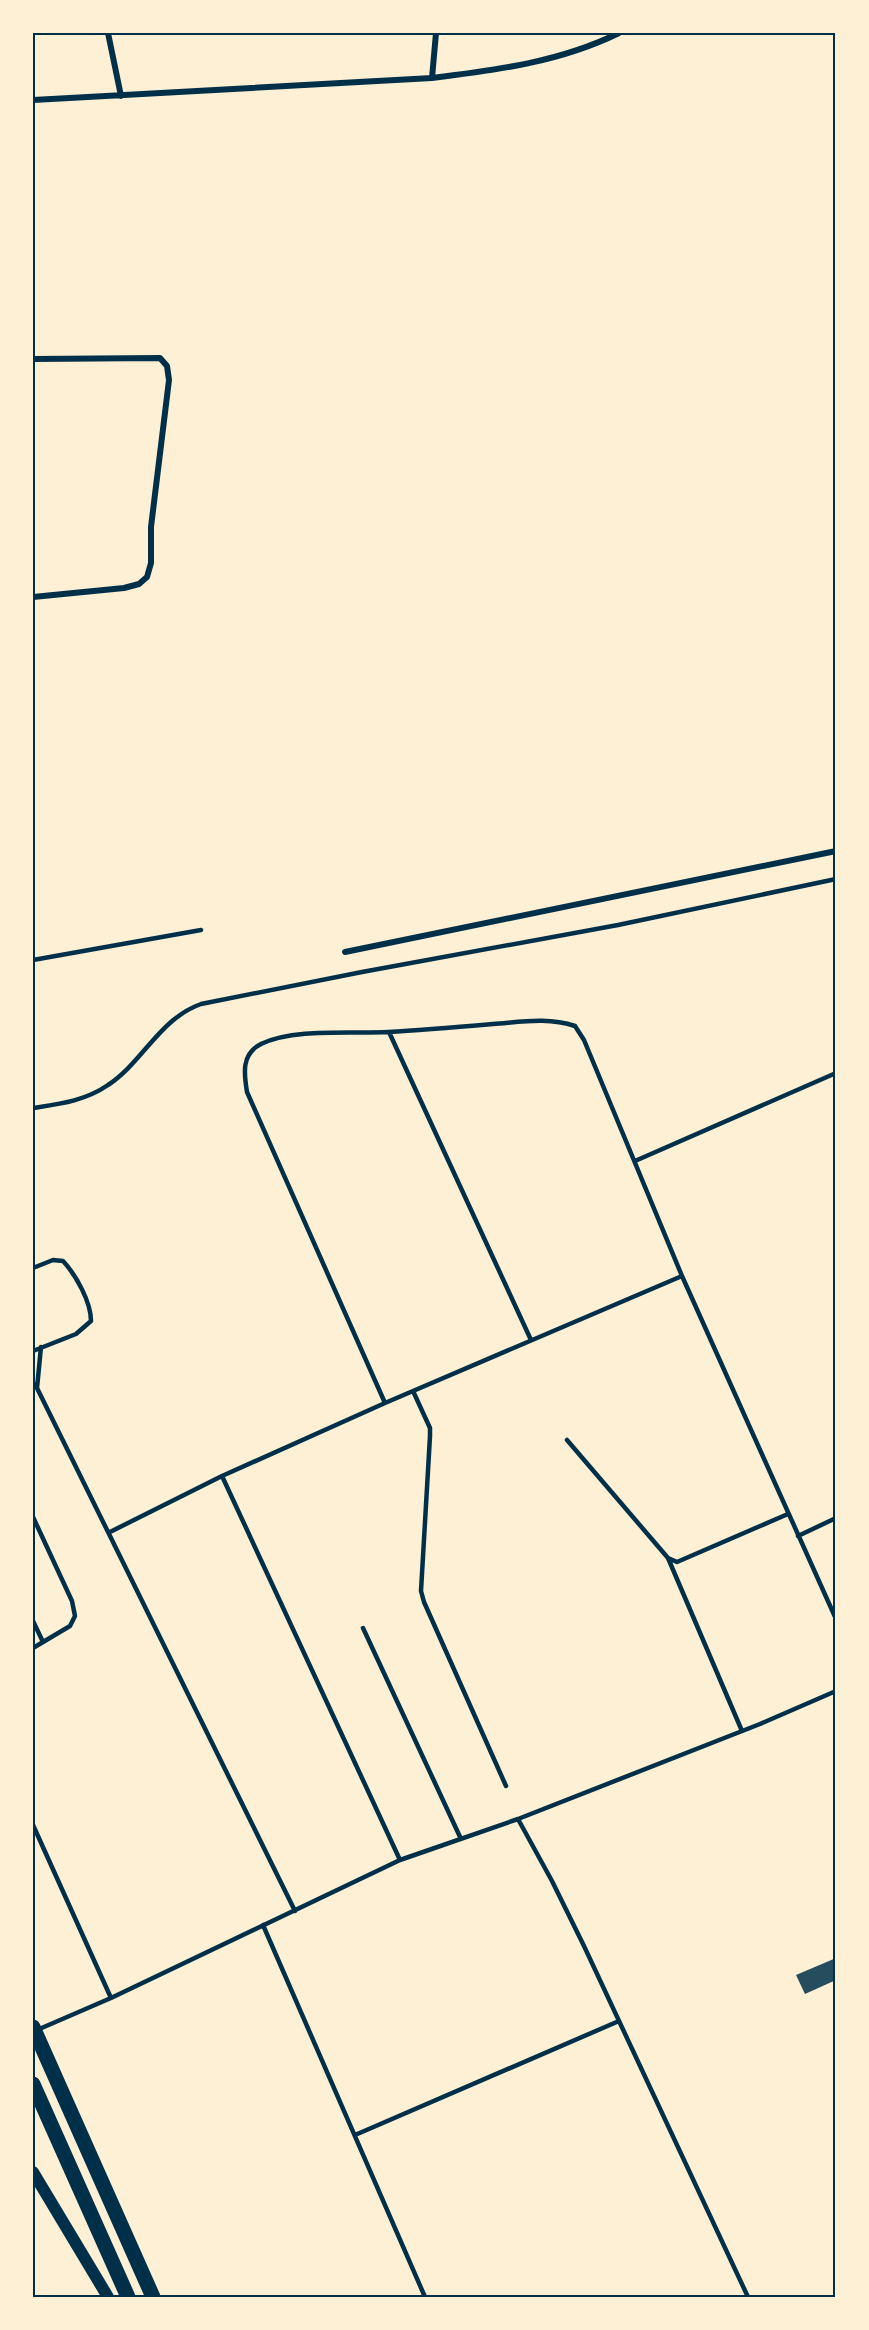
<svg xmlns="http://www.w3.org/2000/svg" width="869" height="2330" viewBox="0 0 869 2330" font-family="'Fira Sans Condensed',sans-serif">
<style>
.building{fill:#264d5e}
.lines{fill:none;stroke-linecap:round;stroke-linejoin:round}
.service{stroke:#003049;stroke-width:4.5}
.minor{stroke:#003049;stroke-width:6}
.secondary{stroke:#003049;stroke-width:12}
.primary{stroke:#003049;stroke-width:15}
.neatline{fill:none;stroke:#003049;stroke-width:2}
</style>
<rect width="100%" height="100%" fill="#fdf0d5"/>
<path class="building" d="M836,1958V1980L805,1994L796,1975Z"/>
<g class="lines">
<path class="service" d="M33,960L201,930
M389,1032L531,1340
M33,1108C59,1104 85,1101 108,1085C143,1062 159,1019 201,1004L362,972L618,925L836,879
M635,1161L836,1073
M33,1268L53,1260L63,1261C76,1275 91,1302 91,1321L76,1334L33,1351
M33,1383L37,1388L295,1911
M37,1388L41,1347
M413,1391L430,1428V1436L421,1591L424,1602L506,1786
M385,1403L247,1092C244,1074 241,1054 261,1044C294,1028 351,1034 388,1032C423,1030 458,1027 493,1024C521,1022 548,1017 575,1026L584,1040L682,1276L836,1619
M567,1440L668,1558L677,1562L788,1514
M222,1476L400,1860
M33,1517L72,1601L75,1616L70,1626L33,1648
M110,1532L222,1476L385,1403L682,1276
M798,1536L836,1518
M668,1558L742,1731
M33,1621L43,1642
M363,1628L461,1839
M518,1819L552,1881L584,1946L748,2297
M33,1825L111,1998
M263,1925L425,2297
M37,2030L111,1998L400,1860L518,1819L760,1724L836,1691
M355,2135L619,2021"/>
<path class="minor" d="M108,33L121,96
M432,78L436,33
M33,100L432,78C497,70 560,62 619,33
M33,359L160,358L167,366L169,380L151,527V563L147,577L139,584L124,588L33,597
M345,952L836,851"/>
<path class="secondary" d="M33,2172L108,2297"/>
<path class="primary" d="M33,2027L153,2297
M33,2084L128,2297"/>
</g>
<rect width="869" height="2330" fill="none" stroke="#fdf0d5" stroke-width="69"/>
<rect x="34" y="34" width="800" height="2262" class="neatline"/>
</svg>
